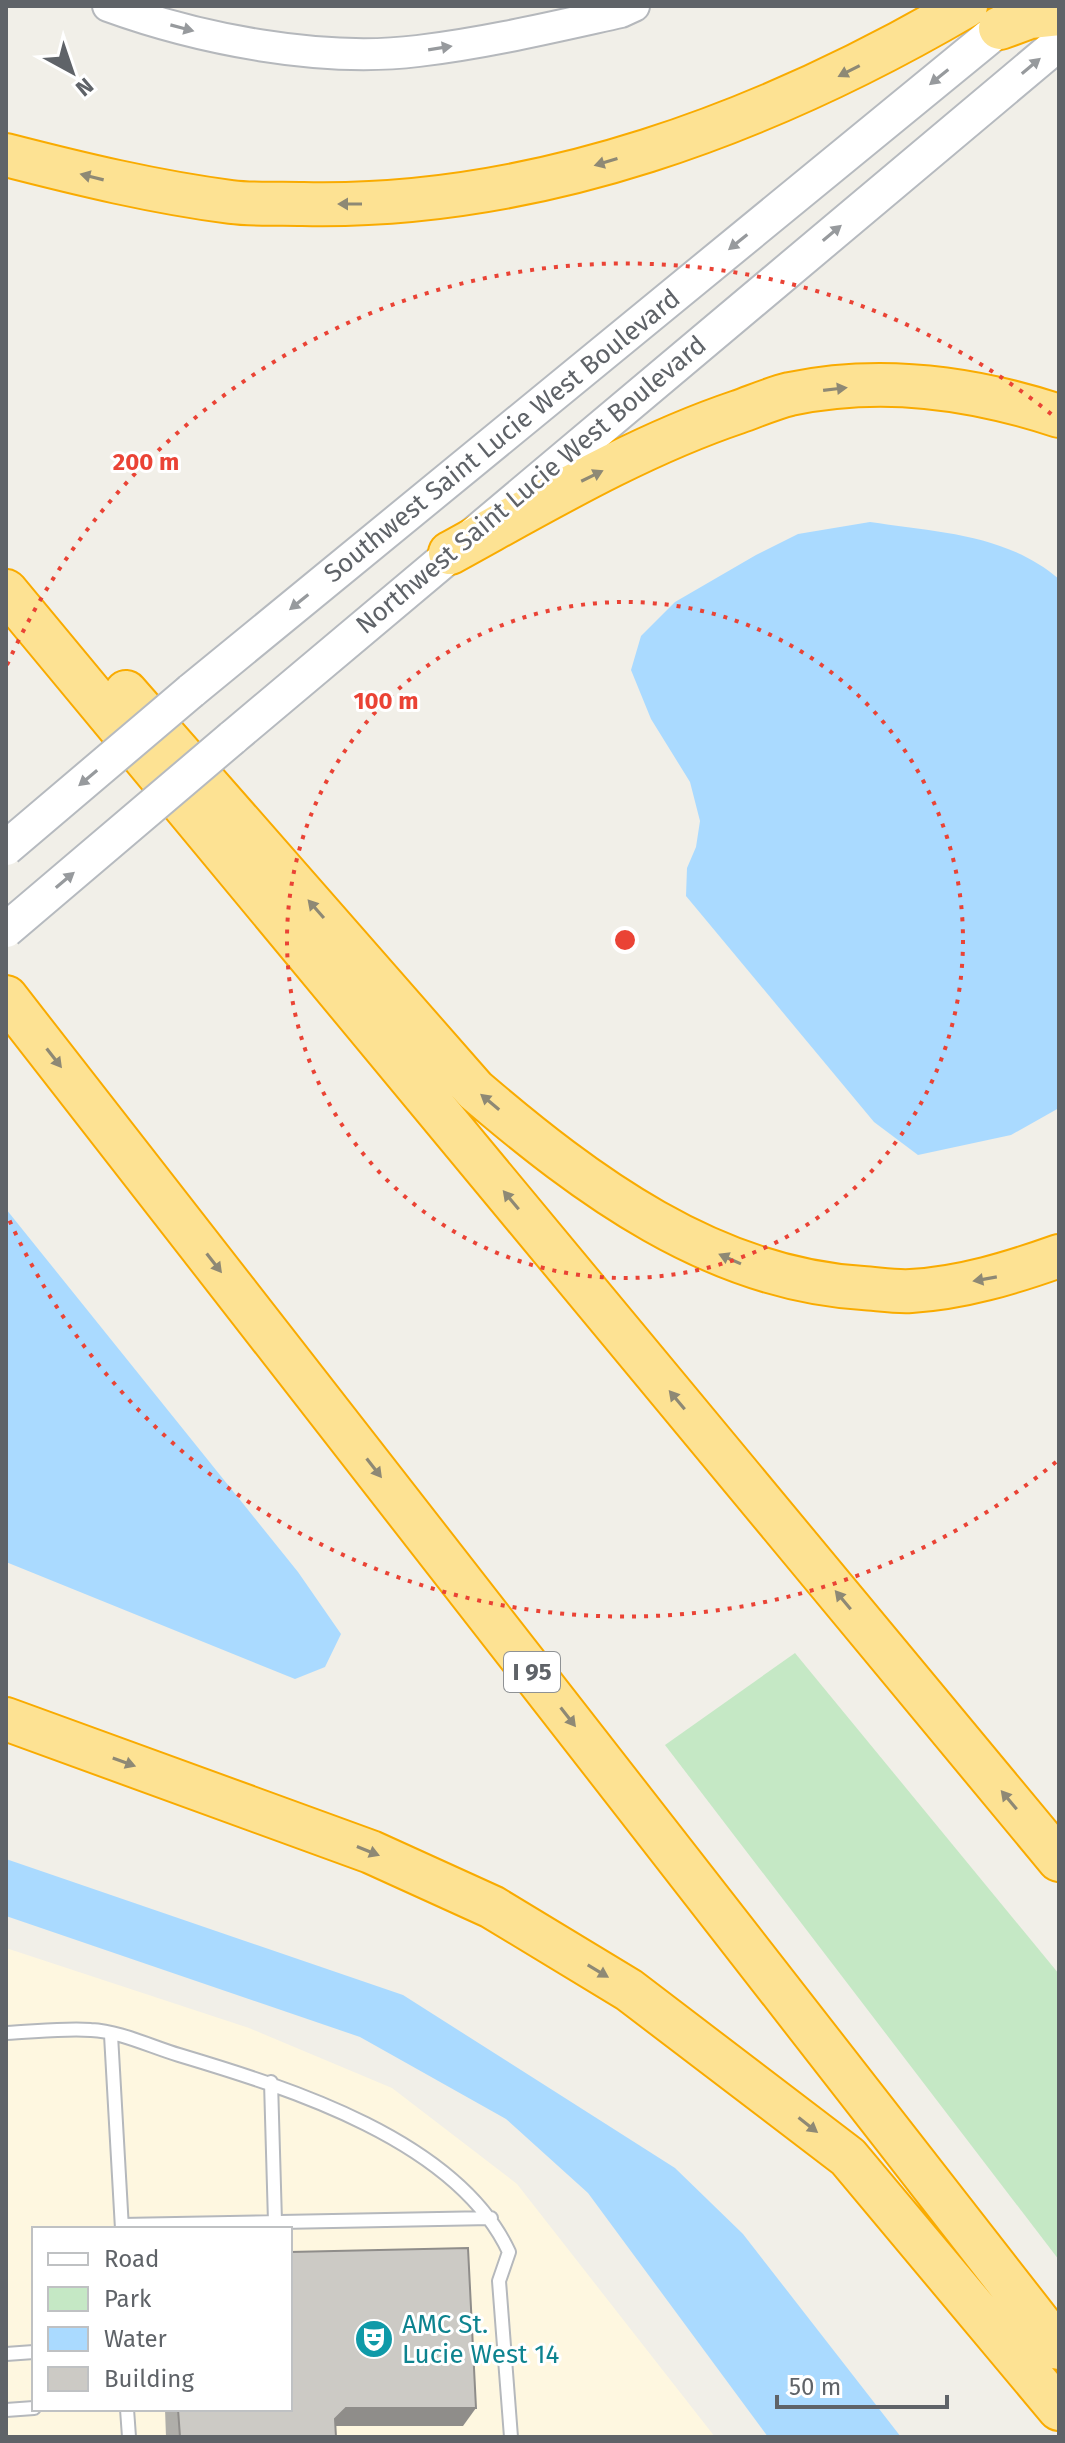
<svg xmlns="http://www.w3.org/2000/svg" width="1065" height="2443" viewBox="0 0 1065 2443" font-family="'Fira Sans',sans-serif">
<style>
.commercial{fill:#fef7e0;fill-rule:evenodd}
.green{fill:#c5e8c5}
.water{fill:#aadaff}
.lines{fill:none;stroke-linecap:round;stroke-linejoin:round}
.service-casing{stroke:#b5b8bc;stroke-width:16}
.tertiary-casing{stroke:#b5b8bc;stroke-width:34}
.secondary-casing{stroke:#b6babf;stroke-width:38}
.motorway-casing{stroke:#f9ab00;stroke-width:46}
.service{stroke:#fff;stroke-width:12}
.tertiary{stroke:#fff;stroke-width:30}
.secondary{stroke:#fff;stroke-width:34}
.motorway{stroke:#fde293;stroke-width:42}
.secondary-bridge-casing{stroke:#b6babf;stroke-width:38;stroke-linecap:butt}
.secondary-bridge{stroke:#fff;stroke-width:34}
.wall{fill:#afaea9}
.shaded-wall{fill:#8f8d8a}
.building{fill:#cccac5;stroke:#8f8d8a;stroke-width:2}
.oneway{fill:#979a9d}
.oneway2{fill:#8e8975}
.ring{fill:none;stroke:#ea4335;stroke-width:4;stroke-dasharray:4 8}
.labels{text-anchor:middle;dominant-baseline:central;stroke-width:6;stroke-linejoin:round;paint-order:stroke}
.shield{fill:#fff;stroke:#8f9295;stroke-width:2}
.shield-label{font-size:24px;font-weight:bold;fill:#5f6368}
.street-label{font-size:26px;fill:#5f6368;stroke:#fff}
.culture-label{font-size:26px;fill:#0d838f;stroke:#fff;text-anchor:start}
.centre{fill:#ea4335;stroke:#fff;stroke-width:4}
.ring-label{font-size:24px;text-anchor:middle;font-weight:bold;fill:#ea4335;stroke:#fff;stroke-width:6;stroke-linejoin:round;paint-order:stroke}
</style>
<rect width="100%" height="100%" fill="#f1efe8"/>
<path class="commercial" d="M6,1948L249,2028L392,2088L517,2184L715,2437H6ZM34,2229H290V2409H34Z"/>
<path class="green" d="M795,1653L1059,1974V2260L665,1745Z"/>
<path class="water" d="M870,522C936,532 1007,534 1059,579V1108L1011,1135L918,1155L874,1122L686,896L687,868L696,847L700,821L690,782L651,719L631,670L641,636L675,602L756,555L798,534Z
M6,1209L298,1572L341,1634L325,1667L295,1679L6,1562Z
M6,1859L403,1995L675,2168L743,2234L901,2437H768L588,2193L506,2119L360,2037L6,1916Z"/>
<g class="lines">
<defs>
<path id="service" d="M6,2033C34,2032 63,2028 91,2030C119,2031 152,2047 179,2055C289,2088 457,2140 509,2252L499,2281L511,2437
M111,2035L122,2229
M122,2225L491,2218
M271,2227L275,2222L271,2082
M6,2354L34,2352
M127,2409L129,2437
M6,2410L34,2408"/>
<path id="tertiary" d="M108,6C199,39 321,63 418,51C486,43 553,27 621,12L634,6"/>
<path id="secondary" d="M191,691L1000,28
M232,738L1059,43"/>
<path id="motorway" d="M1000,28L1030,17L1059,14
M6,155C80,174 154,192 231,202C254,205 279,203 303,204C537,209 766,123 966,6
M450,553C543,502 637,446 738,412C755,406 773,398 790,394C882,375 971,387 1059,416
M6,591L1059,1860
M126,692L475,1090C586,1185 712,1279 863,1288C878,1289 896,1292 911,1291C962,1288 1011,1273 1059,1256
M6,997L1059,2348
M6,1719L371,1852L492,1907L629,1990L848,2157L1059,2409"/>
</defs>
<use href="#service" class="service-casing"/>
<use href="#tertiary" class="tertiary-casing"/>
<use href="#secondary" class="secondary-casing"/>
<use href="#motorway" class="motorway-casing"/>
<use href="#service" class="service"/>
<use href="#tertiary" class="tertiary"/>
<use href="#secondary" class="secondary"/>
<use href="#motorway" class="motorway"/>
<defs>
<path id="secondary-bridge" d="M6,848L191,691
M6,930L232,738"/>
</defs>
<use href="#secondary-bridge" class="secondary-bridge-casing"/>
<use href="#secondary-bridge" class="secondary-bridge"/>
</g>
<path class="wall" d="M165,2409H290L463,2426H336V2437H166Z"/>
<path class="shaded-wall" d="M346,2408H476L463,2426H333L335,2419Z"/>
<path class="building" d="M468,2248L476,2408H346L335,2419L336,2437H180L178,2409H290V2252Z"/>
<defs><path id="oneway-solid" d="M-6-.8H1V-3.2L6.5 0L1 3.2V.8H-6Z" transform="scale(2)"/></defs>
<g class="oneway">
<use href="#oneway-solid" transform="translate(182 28) rotate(15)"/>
<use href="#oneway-solid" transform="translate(440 48) rotate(-9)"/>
<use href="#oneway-solid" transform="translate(1031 66) rotate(-40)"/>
<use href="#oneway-solid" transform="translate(939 77) rotate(141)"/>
<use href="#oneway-solid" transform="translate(832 233) rotate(-40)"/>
<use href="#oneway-solid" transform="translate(738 242) rotate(141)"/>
<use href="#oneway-solid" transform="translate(299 602) rotate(141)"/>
<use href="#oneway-solid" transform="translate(88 778) rotate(140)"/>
<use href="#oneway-solid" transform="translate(65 880) rotate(-40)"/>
</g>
<g class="oneway2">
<use href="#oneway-solid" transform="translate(849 71) rotate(153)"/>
<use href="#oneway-solid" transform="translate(606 162) rotate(163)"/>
<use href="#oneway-solid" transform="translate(92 177) rotate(-166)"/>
<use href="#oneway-solid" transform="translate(350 204) rotate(180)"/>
<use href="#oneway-solid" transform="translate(835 389) rotate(-7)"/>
<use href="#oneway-solid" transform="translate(592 476) rotate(-26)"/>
<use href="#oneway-solid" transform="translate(316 909) rotate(-131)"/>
<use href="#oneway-solid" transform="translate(54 1058) rotate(52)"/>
<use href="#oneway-solid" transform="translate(490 1102) rotate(-140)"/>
<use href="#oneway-solid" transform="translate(511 1200) rotate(-130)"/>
<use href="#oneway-solid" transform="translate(730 1259) rotate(-156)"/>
<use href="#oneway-solid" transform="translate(214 1263) rotate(52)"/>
<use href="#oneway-solid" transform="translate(985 1279) rotate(170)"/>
<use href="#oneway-solid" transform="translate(677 1400) rotate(-130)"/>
<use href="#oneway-solid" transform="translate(374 1468) rotate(52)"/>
<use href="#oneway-solid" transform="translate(843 1600) rotate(-130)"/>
<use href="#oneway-solid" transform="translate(568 1717) rotate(52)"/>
<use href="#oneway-solid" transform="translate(124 1762) rotate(20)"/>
<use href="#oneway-solid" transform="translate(1009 1800) rotate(-130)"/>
<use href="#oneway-solid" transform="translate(368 1851) rotate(22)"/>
<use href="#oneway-solid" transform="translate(598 1971) rotate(31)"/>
<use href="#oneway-solid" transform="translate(808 2125) rotate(38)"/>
</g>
<g class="ring">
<circle cx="625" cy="940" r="338"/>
<path d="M1056 1462A677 677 0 0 1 7 1215M7 665A677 677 0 0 1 1056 418"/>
</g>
<defs>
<symbol id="theatre-disc" viewBox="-11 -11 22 22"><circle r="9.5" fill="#0f9aa8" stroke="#fff"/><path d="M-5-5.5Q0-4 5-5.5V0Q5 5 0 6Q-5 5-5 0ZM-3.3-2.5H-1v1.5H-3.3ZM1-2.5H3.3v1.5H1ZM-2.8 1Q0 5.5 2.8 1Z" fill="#fff"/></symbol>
</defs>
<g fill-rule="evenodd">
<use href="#theatre-disc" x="352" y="2317" width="44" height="44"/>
</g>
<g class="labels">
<rect class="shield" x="504" y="1652" width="56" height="40" rx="6"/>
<g class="shield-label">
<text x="532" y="1672">I 95</text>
</g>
<g class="street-label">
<text transform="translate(502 436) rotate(-39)">Southwest Saint Lucie West Boulevard</text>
<text transform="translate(531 485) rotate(-40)">Northwest Saint Lucie West Boulevard</text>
</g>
<g class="culture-label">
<text x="402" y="2324">AMC St.<tspan x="402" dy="30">Lucie West 14</tspan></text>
</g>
</g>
<circle cx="625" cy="940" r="12" class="centre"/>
<g class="ring-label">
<text x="146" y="470">200 m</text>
<text x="386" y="709">100 m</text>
</g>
<rect width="1065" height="2443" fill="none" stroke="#5f6368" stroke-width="16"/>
<rect x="32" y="2227" width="260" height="184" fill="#ffffff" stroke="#bfc1c3" stroke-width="2"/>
<rect x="48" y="2253" width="40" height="12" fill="#ffffff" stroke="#bfc1c3" stroke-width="2"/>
<text x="104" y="2267" font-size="24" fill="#5f6368">Road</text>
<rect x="48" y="2287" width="40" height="24" fill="#c5e8c5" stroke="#bfc1c3" stroke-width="2"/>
<text x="104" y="2307" font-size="24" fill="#5f6368">Park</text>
<rect x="48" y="2327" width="40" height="24" fill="#aadaff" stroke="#bfc1c3" stroke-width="2"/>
<text x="104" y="2347" font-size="24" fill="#5f6368">Water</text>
<rect x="48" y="2367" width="40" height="24" fill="#cccac5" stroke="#bfc1c3" stroke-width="2"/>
<text x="104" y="2387" font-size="24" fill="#5f6368">Building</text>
<g transform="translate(72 72) rotate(140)" stroke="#ffffff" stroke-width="6" paint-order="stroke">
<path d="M0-6L14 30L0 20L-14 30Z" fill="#5f6368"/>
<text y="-12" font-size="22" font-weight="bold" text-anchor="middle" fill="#5f6368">N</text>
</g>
<path d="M777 2395v12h170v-12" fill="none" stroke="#5f6368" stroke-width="4"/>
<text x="789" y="2395" font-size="24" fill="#5f6368" stroke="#ffffff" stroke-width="6" paint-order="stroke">50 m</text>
</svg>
